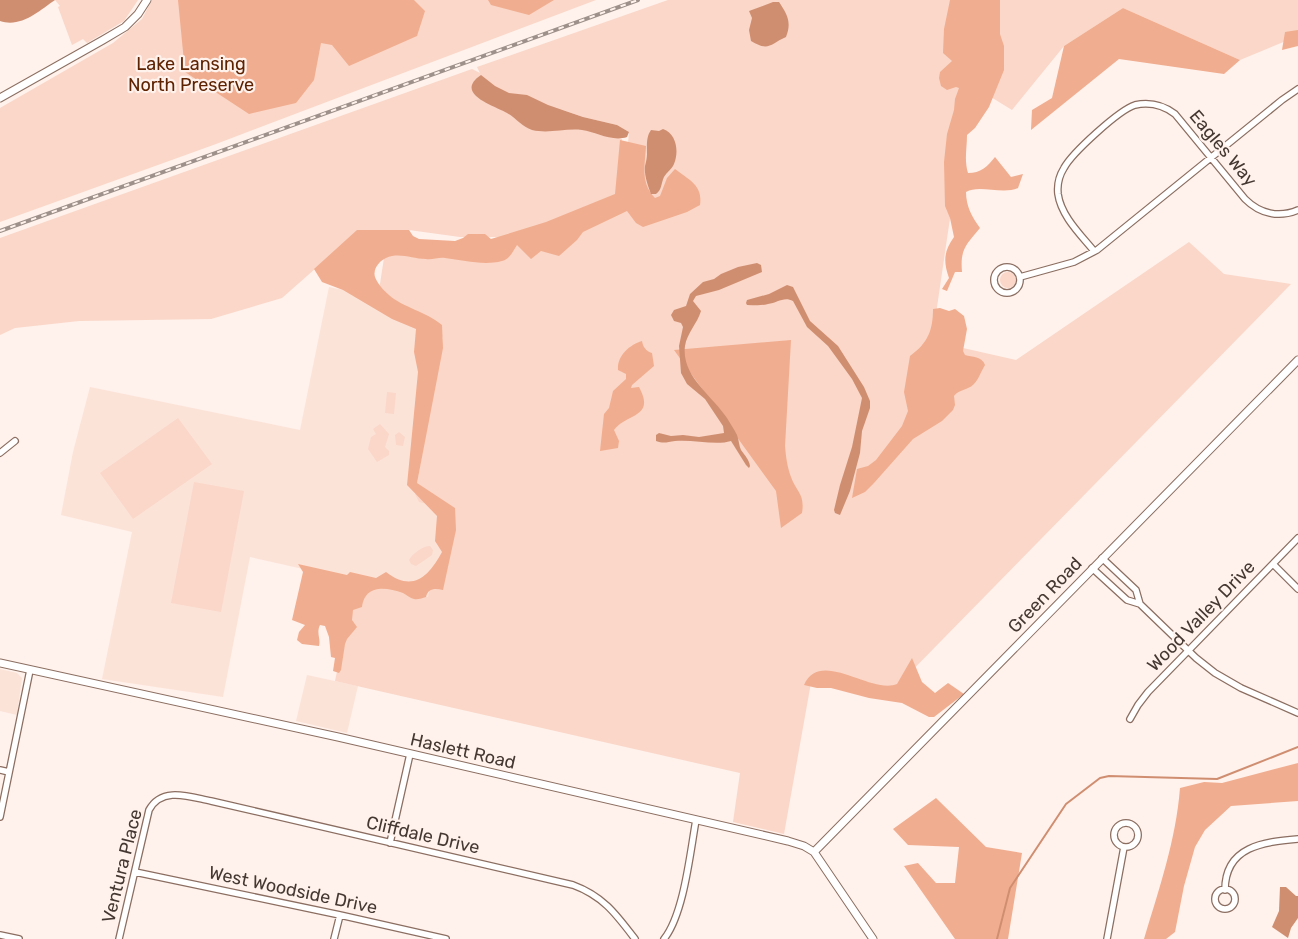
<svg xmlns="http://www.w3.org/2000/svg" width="1298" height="939" viewBox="0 0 1298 939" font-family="Rubik,sans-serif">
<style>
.built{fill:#fce3d8}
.green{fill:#fad7c8}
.forest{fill:#f1ad8f}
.water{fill:#d08e71}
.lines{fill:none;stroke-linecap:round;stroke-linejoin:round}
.stream{stroke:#d08e71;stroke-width:2}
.minor-casing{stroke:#8b6e61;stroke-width:8}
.tertiary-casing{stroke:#8b6e61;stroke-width:9}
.minor{stroke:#fff;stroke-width:5.5}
.tertiary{stroke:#fff;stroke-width:7}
.rail-casing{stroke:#9e918b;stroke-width:4}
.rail{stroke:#fff1eb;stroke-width:2;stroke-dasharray:5.5;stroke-linecap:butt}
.labels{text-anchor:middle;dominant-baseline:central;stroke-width:4.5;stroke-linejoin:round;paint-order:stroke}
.park-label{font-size:18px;fill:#5d2200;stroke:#fff1eb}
.street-label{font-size:18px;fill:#453832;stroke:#fff1eb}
</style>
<rect width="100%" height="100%" fill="#fff1eb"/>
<path class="built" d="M329,287L378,297L443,338L415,494L455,511L441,585L428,597L250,557L223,697L102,679L132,532L61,515L73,452L90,387L300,430Z
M0,669L17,673L22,678L17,715L0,711Z
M307,675L358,686L347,733L296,721Z"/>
<path class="green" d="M55,0H138L124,21L87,43L83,39L72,45L58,7L60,6Z
M152,0H596L216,144L0,222V108L113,43L142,19Z
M668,0H982L932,341L1016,360L1189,242L1224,274L1291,284L893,690L812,677L784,834L733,822L740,773L335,681L356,581L428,597L431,583L441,585L454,511L419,502L415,494L443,338L378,297L386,245H512L623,199L629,132L617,125L583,117L560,109L622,139L617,195L521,237H460L409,230L358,231L282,298L211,319L79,321L15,328L0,335V238L472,69L480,73L477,67Z
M991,0H1298V36L1240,60L1123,8L1064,46L1012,110L978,89Z
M1000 280a8 8 0 1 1 16 0a8 8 0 1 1-16 0Z
M387,392L396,393L394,414L385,413Z
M178,418L212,464L133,519L100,473Z
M380,424L389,434L385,447L389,451V455L377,462L368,449L371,437L376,434L373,429Z
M399,432L405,437L403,446L396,445L395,435Z
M194,482L244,491L221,612L171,603Z
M430,546L433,550L432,555L416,566L411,564L409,560C412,554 423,546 430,546Z"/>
<path class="forest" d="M178,0H414L425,11L417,36L349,66L332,45L321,43L314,80L296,103L249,114L185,72Z
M488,0H554L529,15L491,5Z
M950,0H1000V34L1004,46V70L989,107L975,128L967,135C967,148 964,160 968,173C981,173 987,167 995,157L1011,177L1023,174L1018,188C1002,195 979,184 966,192C966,206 972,217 980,228C966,245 960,249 962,272H955L947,291L942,289L949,278C943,261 944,251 954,237L950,218L945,206L944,162L947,134L954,110L955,99L959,88L956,87L947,90L941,86L939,78L940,72L952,61L943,53L944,29Z
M1123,8L1240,60L1224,74L1119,59L1031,130L1032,110L1052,98L1064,46Z
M1298,30V46L1282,50L1285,32Z
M620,140L646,146C645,165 640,183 655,198L660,196L667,178L675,169C689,180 703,185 700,205L687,212L643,227L636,223L627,211L583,232L577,240L559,256L541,251L531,259L517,245C513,251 510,259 502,261C483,266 464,260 445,258C439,257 432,260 426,259C414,259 404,254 392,256C383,257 372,267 375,277C377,283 384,291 389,295C402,307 427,312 442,325L443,348L417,483L455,508L456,530L443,590C435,588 428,588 426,597C422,598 418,600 414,599C410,598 407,595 403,593C386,587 365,584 362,607L353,610L352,620L357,627L347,639L345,644L341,670L339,673L333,671L335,658L331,657L329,637L325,626L320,625C316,633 321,639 319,646L302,644L297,640L299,632L305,625L292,620L303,572L298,564L347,575L350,572L376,578L386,572C413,593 429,576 442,552L435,541L437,516L407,485L418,372L414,352L416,329L392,319L343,290L322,282L314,269L357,230H409L413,236L419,239L455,241L463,238L468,234H485L491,239L546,222L615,194Z
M940,308L949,311L955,309L964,316L967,329L963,351L965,355C972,357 982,356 985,365C980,373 977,385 968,388C962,391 958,391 954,396L955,405L953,410L942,421L913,439L874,483L865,492L852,498L857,469L868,466L876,460L902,426L908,411L904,392L910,356C928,343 933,330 933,309Z
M791,340L785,446C786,457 787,466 791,477C797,493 805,494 802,513L781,528L776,491L674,350Z
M642,341C643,347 646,351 652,353L654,366L632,385L631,388L639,387C656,418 626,413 614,430L619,441L618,448L600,451L604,414L609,408L613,391L626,379V374L618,370C617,356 629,345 642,341Z
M912,658L922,682L935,693L948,683L964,694L934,717H929L902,703L869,698L831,688H817L804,685C820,648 871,695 897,684Z
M1298,763V801L1231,806L1205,830L1195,847L1184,886L1175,932L1166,939H1144C1159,889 1176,840 1180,788L1204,782L1222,783Z
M936,798L986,847L1022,853L1008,939H955L904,866L918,863L936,883H955L959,847L908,845L893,829Z"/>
<path class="water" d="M0,0H55C39,11 21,28 0,21Z
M773,2H779C787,14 792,22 786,37C770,44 769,52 751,41L749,30L752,18L749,11Z
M481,75L495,86L509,93L527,95L548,105L583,117L617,125L629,132L627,137C612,142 596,132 582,130C565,128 549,134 532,130C522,127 516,118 507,113C495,106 453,94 481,75Z
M663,129C677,134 679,152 674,164C672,169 667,172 664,177C661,183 662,190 656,194H651C648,186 644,175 645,166C646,162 647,158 647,154C647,145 646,137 651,130L659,131Z
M757,263L761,265L762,272L719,290L696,296L693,301L701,311C697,324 687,333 685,346C681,376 713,396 727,418C730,423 734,429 737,435C739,440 739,446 741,450C745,456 749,459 750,466L749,468L746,465L731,441C716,446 692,439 675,441C667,442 664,444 656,441V435L659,433L671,436L683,435L699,437L724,433L723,426L705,399L687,384L681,373L679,346L683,327L681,323L674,321L671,315L674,310L686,306L690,294L703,282L714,279L721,274L738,267Z
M787,285L793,287L810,321L838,346L864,387L870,401V408L862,431L860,453L850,491L840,515L835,513L834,510L840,485L852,447L862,398L852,379L828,346L807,327L793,301C784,296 777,303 768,304C761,306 754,305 747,305L746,303L747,300L769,294Z
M1280,887H1286L1296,896H1298V918L1291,928L1288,938L1272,927L1279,911Z"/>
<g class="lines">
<path class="stream" d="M997,939L1010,888L1066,804L1100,778L1109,776L1217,779L1298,747"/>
<defs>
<path id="minor" d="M1094,251C1081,235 1061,216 1058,194C1057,185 1059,176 1064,168C1072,153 1119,110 1135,105C1149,102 1163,105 1175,114L1245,199C1260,214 1279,218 1298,210
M994 280a13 13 0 1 1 26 0a13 13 0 1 1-26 0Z
M1020,277L1074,262L1097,250L1282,100L1298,89
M0,453L15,441
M1102,558L1136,590L1140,604L1196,658L1215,673L1241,688L1298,713
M1273,564L1298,589
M1092,568L1127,600L1140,604
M1130,719L1138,705L1148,692L1298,538
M0,770L9,772
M0,817L30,670
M1114 835a12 12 0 1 1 24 0a12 12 0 1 1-24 0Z
M390,843L410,754
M135,872L340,915L446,939
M1215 899a10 10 0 1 1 20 0a10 10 0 1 1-20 0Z
M1225,890C1225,846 1264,842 1298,839
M0,935L19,939
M119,939L149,810C162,786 190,797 211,801L573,885C603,896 616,914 635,939
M334,939L340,915
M664,939C684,914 690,853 696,820
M1107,939L1124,847"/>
<path id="tertiary" d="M0,98L103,40L125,27L138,14L147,0
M0,663L338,737L788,841L804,846L814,852L873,939
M814,852L1298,360"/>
</defs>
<use href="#minor" class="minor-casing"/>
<use href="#tertiary" class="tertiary-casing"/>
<use href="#minor" class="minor"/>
<use href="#tertiary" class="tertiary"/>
<defs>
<path id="rail" d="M0,231L638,0"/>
</defs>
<use href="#rail" class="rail-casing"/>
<use href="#rail" class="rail"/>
</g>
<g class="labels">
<g class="park-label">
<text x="191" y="64">Lake Lansing<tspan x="191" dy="21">North Preserve</tspan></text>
</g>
<g class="street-label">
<text transform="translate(1223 148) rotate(50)">Eagles Way</text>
<text transform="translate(1045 595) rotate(-46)">Green Road</text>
<text transform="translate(1201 616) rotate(-46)">Wood Valley Drive</text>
<text transform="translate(463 751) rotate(13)">Haslett Road</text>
<text transform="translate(423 835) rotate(13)">Cliffdale Drive</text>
<text transform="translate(122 866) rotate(-76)">Ventura Place</text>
<text transform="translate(293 890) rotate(12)">West Woodside Drive</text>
</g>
</g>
</svg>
